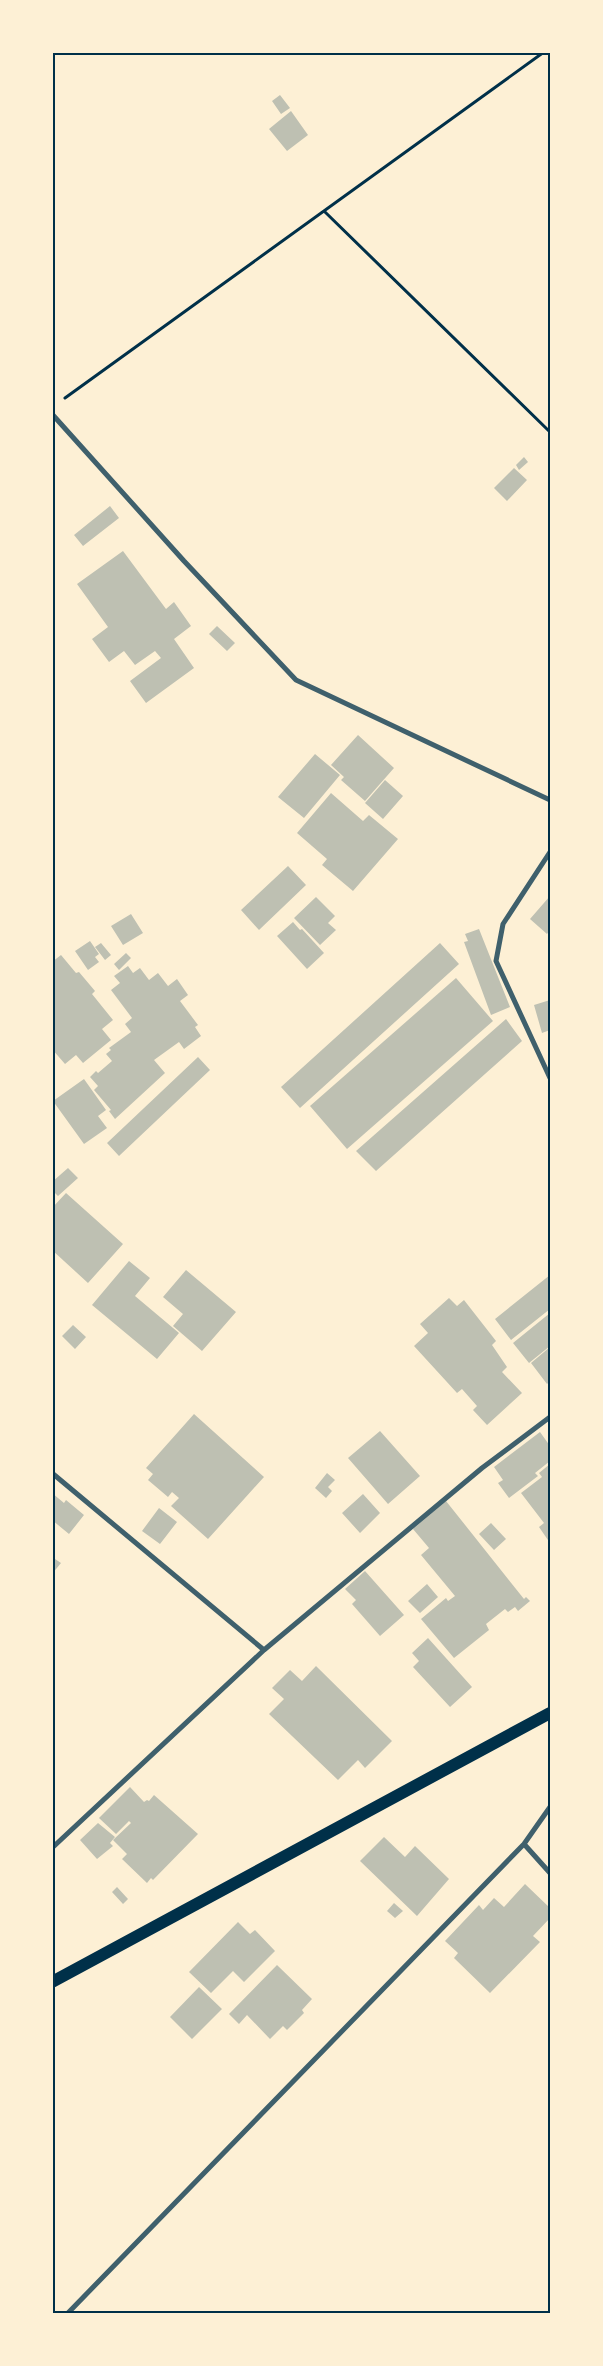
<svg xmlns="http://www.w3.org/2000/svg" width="603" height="2366" viewBox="0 0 603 2366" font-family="Roboto,sans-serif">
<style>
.building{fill:#bec0b2}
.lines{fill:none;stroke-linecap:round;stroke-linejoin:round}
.path{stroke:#003049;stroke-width:3}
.minor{stroke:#3f606c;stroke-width:5}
.primary{stroke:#003049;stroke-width:12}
.neatline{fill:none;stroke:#003049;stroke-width:2}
</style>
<rect width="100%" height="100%" fill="#fdf0d5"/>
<path class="building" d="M280,95L290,108L281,114L272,101Z
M291,111L308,135L287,151L269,129Z
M524,457L528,462L519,470L516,465Z
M514,468L527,480L507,501L494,488Z
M110,506L119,518L83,546L74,535Z
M123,551L166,609L174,602L191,626L174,639L194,668L146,703L130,681L161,658L155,651L135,665L124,651L109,662L92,639L108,627L77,584Z
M217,626L235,643L227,651L209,634Z
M358,735L394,768L365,801L341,780L344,777L331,765Z
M315,754L340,775L304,818L278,797Z
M385,780L403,796L383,819L365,803Z
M331,793L363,821L369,815L398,839L353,891L322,865L327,859L297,833Z
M288,866L306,885L259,930L241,910Z
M550,896V930L547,934L530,919Z
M316,897L335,916L328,923L336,930L320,945L294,918Z
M131,914L143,933L123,945L111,926Z
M293,922L300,930L302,929L324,953L307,969L277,936Z
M479,929L510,1007L491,1015L464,942L468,941L465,934Z
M90,941L99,954L95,957L99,962L88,970L75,951Z
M101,943L111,955L105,960L95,947Z
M440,943L459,964L300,1108L281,1087Z
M126,953L131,958L119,970L114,964Z
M61,955L76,973L79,972L95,991L92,994L113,1020L102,1029L111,1040L83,1063L76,1055L65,1064L52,1049V962Z
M128,966L133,973L140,968L149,980L158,973L168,986L177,979L188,995L180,1001L198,1025L195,1027L201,1036L184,1049L179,1042L154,1060L165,1073L115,1119L109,1111L111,1110L94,1090L98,1086L90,1077L96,1071L98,1073L112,1061L106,1054L111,1050L109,1048L131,1032L125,1024L132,1018L111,990L120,983L114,976Z
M456,978L493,1021L347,1149L310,1106Z
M550,1000V1030L542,1033L534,1005Z
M506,1019L522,1041L376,1171L356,1151Z
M198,1057L210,1070L119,1156L107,1143Z
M84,1079L106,1110L98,1116L107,1128L84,1144L53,1101Z
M68,1168L78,1178L58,1196L52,1190V1182Z
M66,1193L123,1244L88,1283L52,1250V1208Z
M129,1261L150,1278L135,1296L179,1333L157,1359L92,1305Z
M186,1270L236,1312L202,1351L173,1326L183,1314L163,1297Z
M550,1275V1309L511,1340L495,1319Z
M449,1298L457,1306L464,1300L496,1341L492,1345L507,1367L502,1372L522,1393L487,1425L473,1410L477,1406L462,1389L457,1393L414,1346L428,1333L420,1324Z
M550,1313V1346L529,1363L513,1343Z
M73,1325L86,1337L75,1349L62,1336Z
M550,1347V1381L547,1384L531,1363Z
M194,1414L264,1477L208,1539L171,1506L179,1498L172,1492L168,1497L148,1480L153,1474L146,1468Z
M380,1431L420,1476L388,1504L348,1458Z
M540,1432L550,1446V1461L535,1473L538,1476L509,1498L498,1483L503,1480L494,1467Z
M550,1464V1543L539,1527L544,1523L521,1493L542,1477L539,1473Z
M327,1473L335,1480L328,1487L332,1491L326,1498L315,1488Z
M52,1493L64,1503L66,1500L84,1515L69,1534L52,1520Z
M363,1494L380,1513L360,1533L342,1513Z
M446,1501L524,1599L526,1597L530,1601L518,1611L515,1607L508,1612L505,1609L486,1624L489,1630L454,1658L421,1619L446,1598L448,1601L455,1596L421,1555L429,1548L413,1529Z
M159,1508L177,1522L160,1544L142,1531Z
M491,1523L506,1539L494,1550L479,1534Z
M52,1557L61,1563L52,1574Z
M365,1571L404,1615L380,1636L352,1604L356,1600L345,1589Z
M427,1584L438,1597L420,1613L408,1601Z
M428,1638L472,1687L450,1707L413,1667L419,1661L412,1653Z
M316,1666L392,1741L365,1768L358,1760L338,1780L269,1714L284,1699L272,1688L290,1670L302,1681Z
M130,1787L144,1802L147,1800L149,1801L154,1795L198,1834L153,1880L151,1878L147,1883L122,1859L127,1854L113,1840L131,1823L129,1821L116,1834L99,1818Z
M98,1823L115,1837L110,1843L113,1846L97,1859L80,1840Z
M384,1837L405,1857L415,1846L449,1879L417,1916L360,1861Z
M525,1884L550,1908V1918L533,1936L540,1942L490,1993L454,1958L458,1953L445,1941L479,1905L483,1910L494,1898L504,1907Z
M117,1887L128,1899L123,1904L112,1892Z
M394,1903L403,1911L395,1918L387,1911Z
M238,1922L250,1934L255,1930L275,1951L244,1982L233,1971L211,1993L189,1972Z
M277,1965L312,1999L302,2010L304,2013L287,2030L283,2026L270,2039L247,2015L239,2024L229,2014Z
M199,1987L222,2009L192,2039L170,2017Z"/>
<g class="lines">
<path class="path" d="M324,211L550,432
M65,398L544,52"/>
<path class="minor" d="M52,414L184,561L296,680L550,800
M550,852L503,924L496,961L550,1078
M52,1473L264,1650
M524,1844L550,1873
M52,1848L264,1650L482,1468L550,1417
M67,2314L524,1844L550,1807"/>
<path class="primary" d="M52,1982L550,1713"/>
</g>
<rect width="603" height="2366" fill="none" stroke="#fdf0d5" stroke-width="108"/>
<rect x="54" y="54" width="495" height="2258" class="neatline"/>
</svg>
